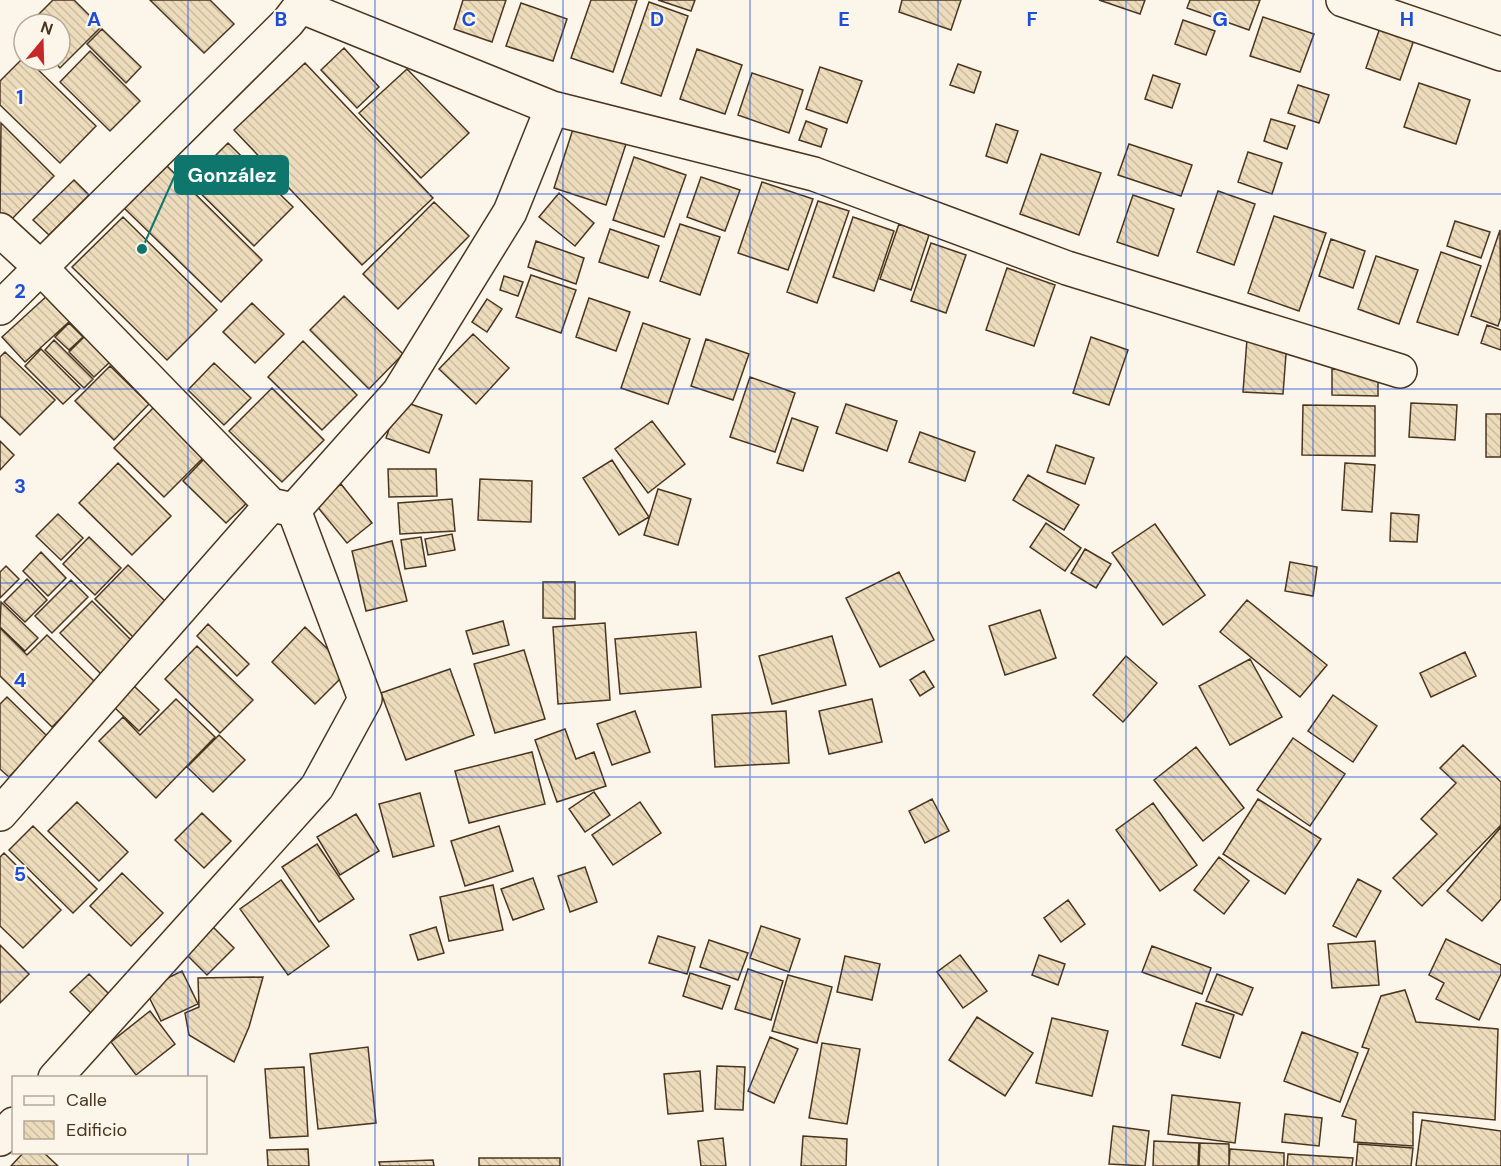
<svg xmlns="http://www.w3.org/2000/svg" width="1501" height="1166" viewBox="0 0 1501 1166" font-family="'DM Sans',sans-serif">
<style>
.building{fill:url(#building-back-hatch);stroke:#4a3520;stroke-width:1.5}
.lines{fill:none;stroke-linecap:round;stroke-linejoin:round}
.minor-casing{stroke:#4a3520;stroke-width:36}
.minor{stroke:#fbf6e9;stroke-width:33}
.grid{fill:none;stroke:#1d4ed8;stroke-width:1.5;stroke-opacity:0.55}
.grid-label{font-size:20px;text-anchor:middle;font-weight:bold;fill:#1d4ed8;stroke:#fbf6e9;stroke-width:4.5;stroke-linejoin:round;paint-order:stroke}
.leader{fill:none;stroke:#0f766e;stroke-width:2}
.callout-dot{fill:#0f766e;stroke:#fbf6e9;stroke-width:2}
.callout{fill:#0f766e;stroke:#0f766e;stroke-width:2}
.callout-label{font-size:20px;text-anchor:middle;font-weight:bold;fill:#fff}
</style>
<defs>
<pattern id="building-back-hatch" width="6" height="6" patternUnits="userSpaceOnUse" patternTransform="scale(1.5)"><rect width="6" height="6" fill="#ecdcbc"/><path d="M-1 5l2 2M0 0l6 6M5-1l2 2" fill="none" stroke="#ccbda1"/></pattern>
</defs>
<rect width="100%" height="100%" fill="#fbf6e9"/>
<path class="building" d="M53,0H74L101,27L60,68L53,60H60V24H29Z
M150,0H210L234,24L204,53Z
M463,0H506L492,42L454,29Z
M591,0H637L613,72L571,58Z
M658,0H695L691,11Z
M902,0H961L951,30L899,12Z
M1099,0H1145L1140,14Z
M1190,0H1260L1249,30L1187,8Z
M649,2L688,16L661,96L621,83Z
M521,3L567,19L553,61L506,46Z
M1263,17L1314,34L1300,72L1250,56Z
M1183,20L1215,31L1206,55L1175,44Z
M1381,25L1415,37L1400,80L1366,68Z
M102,29L141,67L126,83L87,44Z
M344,48L379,87L357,108L321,70Z
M697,49L742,65L725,114L680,99Z
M90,51L140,101L110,131L60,82Z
M24,57V60H28L96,126L60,163L0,105V81Z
M305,63L433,198L362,265L234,130Z
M958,64L981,72L974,93L950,85Z
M820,67L862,81L847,123L806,109Z
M407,69L469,133L421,178L359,113Z
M752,73L803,90L789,133L738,115Z
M1153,75L1180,84L1172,108L1145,99Z
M1419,83L1470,100L1456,144L1404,127Z
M1298,85L1329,95L1319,123L1288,113Z
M1271,119L1295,126L1287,149L1264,141Z
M806,121L827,129L821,147L799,140Z
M1,123L54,176L7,224L0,217Z
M996,124L1018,131L1007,163L986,156Z
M574,126L626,144L606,205L554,188Z
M228,143L293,207L254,246L189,182Z
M1129,144L1192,165L1181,196L1118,175Z
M1248,152L1282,163L1272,194L1238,182Z
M1041,154L1101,173L1079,235L1020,214Z
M634,157L686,175L664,237L613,220Z
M166,165L262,260L221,302L124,208Z
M701,177L740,190L725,231L687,217Z
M74,180L89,195L49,235L33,220Z
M762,182L813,199L788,270L738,253Z
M1218,191L1255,204L1234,265L1197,252Z
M559,193L594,223L575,246L539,217Z
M1133,195L1174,209L1158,256L1117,242Z
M818,201L849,211L817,303L787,292Z
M434,202L469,236L398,309L363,274Z
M1274,216L1326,233L1299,311L1248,293Z
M123,217L217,310L167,360L72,267Z
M853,217L894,231L874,291L833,277Z
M1455,221L1490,232L1481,258L1447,246Z
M680,224L720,237L700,295L660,281Z
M899,224L929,235L911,290L880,279Z
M610,229L659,246L648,278L599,262Z
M1500,230L1501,317L1498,326L1471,316Z
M1331,239L1365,251L1353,288L1319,276Z
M536,241L584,258L576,284L528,267Z
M931,243L966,255L946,313L911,301Z
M1441,252L1481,266L1458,335L1417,322Z
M1376,256L1418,270L1399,324L1358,309Z
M1007,268L1055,285L1034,346L986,330Z
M531,275L576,290L561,333L516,317Z
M504,276L523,282L518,296L500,290Z
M48,295L71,320L25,362L2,337Z
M344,296L403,354L369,389L310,330Z
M589,298L630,312L616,351L576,337Z
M487,299L502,309L487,332L472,322Z
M252,303L284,334L255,363L223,332Z
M69,323L83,337L69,350L55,337Z
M643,323L690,339L668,404L621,388Z
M1487,325L1501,330V350L1481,343Z
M473,334L509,368L476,404L439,369Z
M85,336L111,361L94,377L69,352Z
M1091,337L1128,350L1109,405L1073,393Z
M706,339L749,354L733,400L691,386Z
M1247,339L1287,341L1283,394L1243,392Z
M54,340L93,379L84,388L45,350Z
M303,341L357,395L322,430L268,377Z
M41,349L80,388L63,404L25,366Z
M5,352L55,400L20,435L0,416V357Z
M214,363L251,398L224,425L188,390Z
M110,366L149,404L114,440L75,401Z
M1332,369L1378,371V396L1332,395Z
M750,377L795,393L775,452L730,437Z
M272,388L324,440L282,482L229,431Z
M399,400L442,415L429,453L386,438Z
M1411,403L1457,405L1455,440L1409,437Z
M846,404L897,421L887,451L836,433Z
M156,405L206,455L164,497L114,448Z
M1303,405L1375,406V456L1302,455Z
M1486,414H1501V457H1486Z
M792,418L818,427L803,471L777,463Z
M652,421L685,464L648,493L615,449Z
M920,432L975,452L965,481L909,462Z
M0,441L14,455L0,470Z
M1056,445L1094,458L1085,484L1047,472Z
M205,458L249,501L226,523L183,481Z
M612,460L649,517L619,535L583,478Z
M118,463L171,516L132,555L79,503Z
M1345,463L1375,465L1372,512L1342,510Z
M388,469H436L437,496L389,497Z
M1028,475L1079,505L1064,530L1013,500Z
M480,479L532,481L531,522L478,520Z
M341,484L372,523L347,543L316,505Z
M658,489L691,499L678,545L644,535Z
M452,499L455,531L400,534L398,503Z
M1391,513L1419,515L1417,542L1390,541Z
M58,514L83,538L61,560L36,536Z
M1046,523L1081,548L1065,571L1030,547Z
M1155,524L1205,595L1163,625L1112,553Z
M452,534L455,550L428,555L425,539Z
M89,537L121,568L95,595L63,564Z
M421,537L426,566L405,569L401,540Z
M392,541L407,601L366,611L352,551Z
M1085,549L1111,564L1096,588L1071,573Z
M41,552L66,578L48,596L23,571Z
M1290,562L1317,567L1313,596L1285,591Z
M128,565L168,604L134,638L95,599Z
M6,566L19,579L0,598V572Z
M899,572L934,640L880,667L846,598Z
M27,579L47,600L25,622L4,602Z
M71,580L88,597L52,633L35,616Z
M543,582H575V619L543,618Z
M1247,600L1327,665L1300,697L1220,632Z
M92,601L136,645L104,677L60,633Z
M1,602L38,638L25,651L0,627Z
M1040,610L1056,658L1005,675L989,626Z
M503,621L509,645L473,654L466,631Z
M605,623L610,700L558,704L553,627Z
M208,624L249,664L237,676L197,636Z
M305,627L349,670L315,704L272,662Z
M0,628L27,655L47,635L96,683L52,727L0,676Z
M696,632L701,687L620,694L615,639Z
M832,636L846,685L772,704L759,656Z
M197,646L253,700L220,733L165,679Z
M524,650L545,719L495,733L474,664Z
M1465,652L1476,676L1431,697L1420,673Z
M1126,656L1157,683L1123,722L1093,695Z
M1250,659L1282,717L1230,745L1199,686Z
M450,669L474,735L406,760L381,693Z
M924,671L934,687L920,696L910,680Z
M134,686L159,710L139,731L114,707Z
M1333,695L1377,726L1353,762L1308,731Z
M7,697L48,737L9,777L0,769V704Z
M176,699L215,737L156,798L99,741L123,717L140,735Z
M872,699L882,742L829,754L819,711Z
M635,711L650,752L612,765L597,724Z
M786,711L789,763L715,767L712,715Z
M565,729L576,759L594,752L606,786L557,802L535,740Z
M219,735L245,760L213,792L187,767Z
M1293,738L1345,774L1310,826L1257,790Z
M1463,745L1501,782V825L1422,906L1393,878L1437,834L1421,819L1456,783L1440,768Z
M1196,747L1244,808L1203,841L1154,780Z
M532,752L545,804L469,823L455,771Z
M594,792L610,815L585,832L569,809Z
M420,793L434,846L393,857L379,804Z
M932,799L949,831L925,843L909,811Z
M1258,799L1321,839L1285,894L1223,854Z
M77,802L128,852L99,881L48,831Z
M640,802L661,833L613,865L592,835Z
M1153,803L1197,865L1160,891L1116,830Z
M202,813L231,841L204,868L175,840Z
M356,814L379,851L340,875L317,837Z
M33,826L97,889L73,913L9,850Z
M499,826L513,871L465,886L451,841Z
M1501,827V899L1482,921L1447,891Z
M317,844L354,899L319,922L282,867Z
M4,853L61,910L23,948L0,926V857Z
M1219,857L1249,881L1224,914L1194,890Z
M585,867L597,902L570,912L558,876Z
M122,873L163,913L131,946L90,906Z
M533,878L544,909L513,920L501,889Z
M1358,879L1381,891L1356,937L1333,926Z
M281,880L329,946L288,975L240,909Z
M493,885L503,930L449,941L440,897Z
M1068,900L1085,924L1061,942L1044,918Z
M761,926L800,939L789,972L750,958Z
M213,927L234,948L207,975L186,954Z
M436,927L444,953L418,960L410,935Z
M658,936L695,947L687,974L649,963Z
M1446,939L1501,965V974L1479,1020L1436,999L1444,983L1429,975Z
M709,940L748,953L738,980L700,967Z
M1375,941L1379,985L1332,988L1328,944Z
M0,945L29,974L0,1003Z
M1152,946L1211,968L1202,994L1142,972Z
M960,955L987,991L963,1008L937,972Z
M1039,955L1065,964L1058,985L1032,975Z
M845,956L880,964L872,1000L837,992Z
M748,969L783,981L771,1020L735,1009Z
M182,971L198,1004L161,1021L145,989Z
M690,973L730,986L722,1009L683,996Z
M89,974L110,995L92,1014L70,992Z
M1217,974L1253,988L1242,1015L1206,1001Z
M788,975L832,987L817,1043L772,1031Z
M263,977L249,1027L234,1062L189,1035L185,1013L199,1007L198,978Z
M1405,990L1416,1022L1498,1029L1495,1120L1413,1112V1146L1354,1142L1356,1120L1342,1116L1369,1049L1362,1047L1381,996Z
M1196,1003L1234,1015L1220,1058L1182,1045Z
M150,1011L175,1044L136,1075L111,1042Z
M977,1017L1033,1053L1005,1096L949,1060Z
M1052,1018L1108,1031L1092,1096L1036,1083Z
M1302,1032L1358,1053L1340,1102L1284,1081Z
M770,1037L798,1049L774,1103L748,1091Z
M822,1043L860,1049L847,1124L809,1118Z
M368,1047L376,1123L318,1129L310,1054Z
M717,1066L745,1067L743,1110L715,1109Z
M304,1067L308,1136L270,1138L265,1069Z
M700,1071L703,1111L668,1114L664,1074Z
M1172,1095L1240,1103L1235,1143L1168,1134Z
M1285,1114L1322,1118L1319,1146L1282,1142Z
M1422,1120L1501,1131V1166H1416Z
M1113,1126L1149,1131L1145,1166L1109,1164Z
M803,1136L847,1139L846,1166H801Z
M723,1138L726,1166H701L698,1141Z
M1154,1141L1199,1143L1198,1166H1153Z
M1200,1143L1229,1144V1166H1199Z
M1358,1144L1413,1148L1411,1166H1356Z
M308,1149L309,1166H268L267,1150Z
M1230,1149L1284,1153V1166H1229Z
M24,1152H43L58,1166H11Z
M1288,1154L1353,1158L1352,1166H1287Z
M479,1158H560V1166H479Z
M433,1160L434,1166H380L379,1162Z"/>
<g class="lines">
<defs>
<path id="minor" d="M1343,0L1501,54
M552,108L814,174L1067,268L1400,371
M0,230L40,267L271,505
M0,308L288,22L305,0
M0,814L271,505L294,510L399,392L510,212L552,108L300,6
M55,1078L317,787L365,699L294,510
M0,1139L14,1124"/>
</defs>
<use href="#minor" class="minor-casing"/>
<use href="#minor" class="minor"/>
</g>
<path class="grid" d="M188,0V1078M375,0V1166M563,0V1166M750,0V1166M938,0V1166M1126,0V1166M1313,0V1166M0,194H1501M0,389H1501M0,583H1501M0,777H1501M0,972H1501M188,1152V1166"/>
<g class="grid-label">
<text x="94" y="26">A</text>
<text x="281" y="26">B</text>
<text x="469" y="26">C</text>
<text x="657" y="26">D</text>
<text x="844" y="26">E</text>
<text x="1032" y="26">F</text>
<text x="1220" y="26">G</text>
<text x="1407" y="26">H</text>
<text x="20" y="104">1</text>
<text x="20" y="298">2</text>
<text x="20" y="493">3</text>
<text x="20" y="687">4</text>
<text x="20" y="881">5</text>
</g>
<path class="leader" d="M142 249L175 175"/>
<circle class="callout-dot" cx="142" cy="249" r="6"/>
<rect class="callout" x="175" y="156" width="113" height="38" rx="6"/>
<g class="callout-label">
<text x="232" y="182">González</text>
</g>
<rect x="12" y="1076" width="195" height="78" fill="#fbf6e9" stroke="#b4a999" stroke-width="1.5"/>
<rect x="24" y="1096" width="30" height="9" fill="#fbf6e9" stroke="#b4a999" stroke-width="1.5"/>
<text x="66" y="1106" font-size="18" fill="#4a3520">Calle</text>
<rect x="24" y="1121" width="30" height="18" fill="url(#building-back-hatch)" stroke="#b4a999" stroke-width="1.5"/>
<text x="66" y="1136" font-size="18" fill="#4a3520">Edificio</text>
<g transform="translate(42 42) rotate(19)"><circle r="28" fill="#fbf6e9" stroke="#b4a999" stroke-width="1.5"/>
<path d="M0-4.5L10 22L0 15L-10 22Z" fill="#c62828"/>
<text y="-9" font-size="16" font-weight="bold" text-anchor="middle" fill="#4a3520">N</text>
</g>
</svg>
